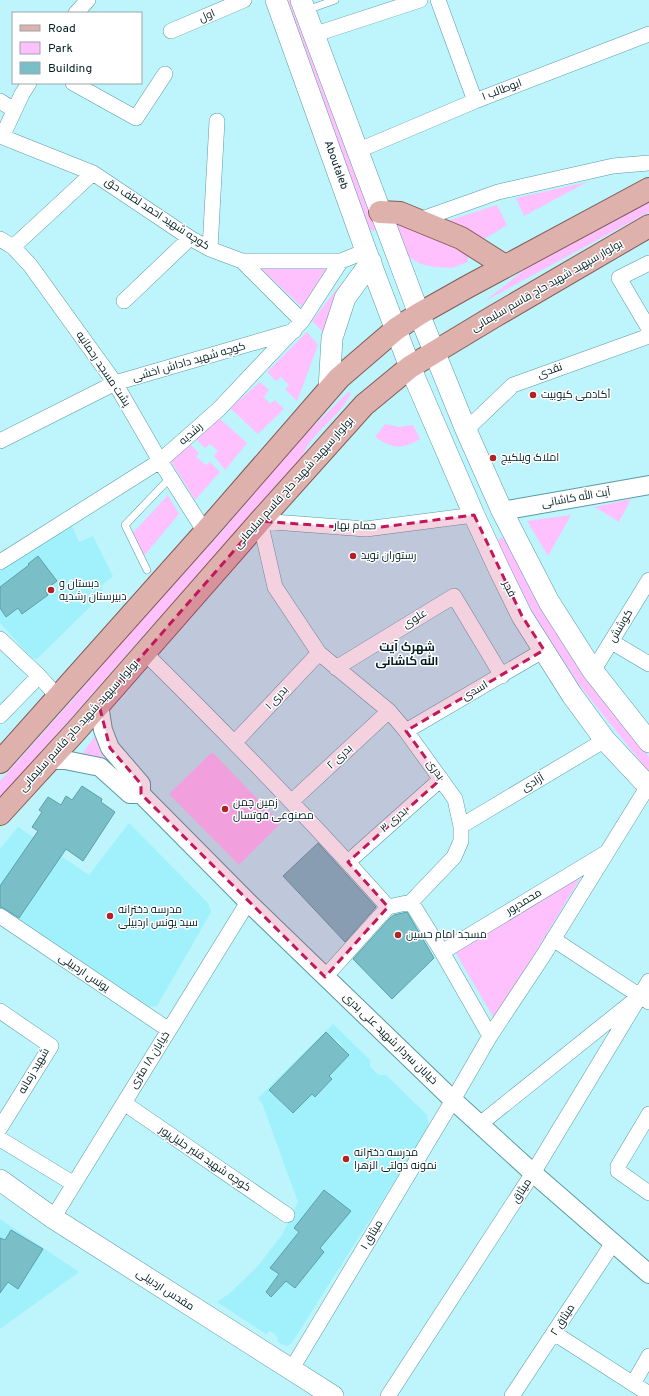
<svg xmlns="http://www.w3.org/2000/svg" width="649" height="1396" viewBox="0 0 649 1396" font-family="Overpass,Cairo,sans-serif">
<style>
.built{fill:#a0f1fb;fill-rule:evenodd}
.green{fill:#fec1fe}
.building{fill:#7abfc8;stroke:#5b9fa8}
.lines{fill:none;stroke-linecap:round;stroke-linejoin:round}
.service-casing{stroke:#589ba4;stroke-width:8}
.minor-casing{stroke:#589ba4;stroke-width:16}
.tertiary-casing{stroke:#589ba4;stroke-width:20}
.secondary-casing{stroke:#589ba4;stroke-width:22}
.primary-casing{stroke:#835c58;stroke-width:24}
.service{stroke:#fff;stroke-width:7}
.minor{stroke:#fff;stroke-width:15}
.tertiary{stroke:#fff;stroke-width:18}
.secondary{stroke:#fff;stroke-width:21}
.primary{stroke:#deb1ac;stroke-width:22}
.marked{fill:#c2185b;fill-opacity:0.2;stroke:#c2185b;stroke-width:3;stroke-dasharray:8 5;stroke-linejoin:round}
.poi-dot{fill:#b22123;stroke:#fff;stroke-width:1.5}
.labels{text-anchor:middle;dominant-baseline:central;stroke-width:3;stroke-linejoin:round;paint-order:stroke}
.street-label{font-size:11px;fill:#021e22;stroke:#fff}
.poi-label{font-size:11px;fill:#021e22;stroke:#fff;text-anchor:start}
.neighbourhood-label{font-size:12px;font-weight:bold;fill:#021e22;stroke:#fff}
</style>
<rect width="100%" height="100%" fill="#bef4fc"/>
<path class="built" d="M70,521L79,542L93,536L113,576L100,587L104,593L37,659L32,658L0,623V570Z
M129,823L208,903L211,912L157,1006L148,1007L0,908V849L18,827L89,875Z
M333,1024L370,1060V1067L379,1075H386L427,1115L429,1127L291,1344L286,1346L278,1342L277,1336L270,1331L266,1334L217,1302L230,1293L257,1267L282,1235L298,1202L262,1103L258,1098ZM326,1033L334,1040L336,1039L342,1045L329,1076L332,1080L316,1097L312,1094L293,1113L269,1090ZM324,1190L351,1211L320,1248L324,1252L295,1288L286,1281L282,1285L276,1279L279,1274L270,1267L299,1232L295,1228Z
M0,1219L79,1272L0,1329V1283L8,1282L18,1289L43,1249L11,1230L5,1240L0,1238Z"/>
<path class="green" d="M285,0H292L378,227L374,231L371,230L367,225Z
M587,182L524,216L516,198Z
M649,202V212L485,301L533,263Z
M497,205L507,225L478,243L438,224Z
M397,221L430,234L468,254V262L452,268L434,267L421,264L406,256L395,236Z
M258,266L326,269L302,307Z
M343,281L325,334L312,321Z
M307,332L318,345L297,401L285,389L289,385L281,377L276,381L267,372Z
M260,382L269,390L264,397L270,404L275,400L284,409L258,434L230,408Z
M348,392L351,394C347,400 344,405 340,410C325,426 308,439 301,460L136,644L0,799V781L76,696L138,623L219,535L295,445Z
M219,418L247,443L225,470L214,456L218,451L210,444L205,448L196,439Z
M385,424L399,427L413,425L420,439C401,450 393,449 375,437Z
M191,445L199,453L196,457L206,465L210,462L220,472L195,500L169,458Z
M168,495L179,514L143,557L130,536Z
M631,499L619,522L595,507Z
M571,515L548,556L527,521Z
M501,537L506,541L591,682L649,757V772L580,686L536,618L498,547V540Z
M95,736L108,761L82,754Z
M212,752L281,823L239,865L169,794Z
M585,870L495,1020L454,950Z"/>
<path class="building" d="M38,556L57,581L45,590L48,595L22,614L18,608L6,617L0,608V587L29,565L28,564Z
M82,786L102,799L101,802L115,812L83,861L66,849L19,918L5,909L0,907V886L38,831L32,827L42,812L39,810L48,797L61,805L66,796L72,800Z
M318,843L376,907L345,942L283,876Z
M407,912L434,958L392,999L353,959L390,918L394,915Z
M326,1032L349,1055L329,1076L332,1079L315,1097L312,1094L293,1113L269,1090Z
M324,1190L351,1211L320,1248L324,1252L295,1288L286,1281L271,1297L266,1292L279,1274L270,1268L299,1232L294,1228Z
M11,1230L43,1249L18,1289L8,1282L0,1293V1238L5,1240Z"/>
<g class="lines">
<defs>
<path id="service" d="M307,10L335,0
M147,570L125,525L170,478"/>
<path id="minor" d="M438,0L475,101
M76,13L88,0
M171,31L244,0
M313,35L420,0
M73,83L136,118L165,74
M0,101L14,110
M0,136L93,173L190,238L210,249L242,261H341L366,251
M2,137L22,94L29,83
M357,151L475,101L649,34
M419,220L498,192L613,166L649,163
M0,239L13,247L30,265L115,383L160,461L205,532
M13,247L93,173
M210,249L217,121
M242,261L302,321
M649,263L619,278L649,329
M124,301L190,238
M466,430L513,385L649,336
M0,441L115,383L294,331
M474,515L366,529L260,521L275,587L319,653L389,711L406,731L455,799L461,826V841L454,857L411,902L442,952L490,1036
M0,562L160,461L219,409L302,321L341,261
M0,639L39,676L58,697
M612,642L649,664
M145,653C228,735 310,819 388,907
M336,668L454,596L502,676
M593,671L649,580
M0,716L39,676
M406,731L544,650
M235,742L319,653
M291,802L389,711
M461,826L605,740
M348,862L441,779
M0,916L169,1030
M553,939L649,1002
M442,952L604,854
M325,977L388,907L411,902
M0,1011L51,1046L0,1128
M124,1103L287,1215
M649,1114L618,1166V1171L649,1193
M480,1124L631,1003
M0,1139L74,1184
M53,1218L248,902
M554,1333L649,1394
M291,1370L453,1100L490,1036L543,956L648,786
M633,1384L649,1356
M388,1396L533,1173L649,981
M512,1396L613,1243"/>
<path id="tertiary" d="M502,511L649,485
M99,705L103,730L110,748L141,784V794L248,902L453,1100L533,1173L649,1274
M49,760H65L100,767L130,794H141"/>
<path id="secondary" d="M276,0L366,251L410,367L474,515L499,569L522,616L572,695L605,740L649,787
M301,0L419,314L466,430L502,511L549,602L593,671L649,742
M329,389L332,338L345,298L371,262
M0,1180L53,1218L333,1396"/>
<path id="primary" d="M380,212L400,213L461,238L505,266
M0,762L205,532L339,378L396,329L419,314L467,287L649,189
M0,814L76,731L260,521L364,405L410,367L493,317L649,226"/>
</defs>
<use href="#service" class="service-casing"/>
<use href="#minor" class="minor-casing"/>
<use href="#tertiary" class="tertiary-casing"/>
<use href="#secondary" class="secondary-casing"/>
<use href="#primary" class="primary-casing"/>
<use href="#service" class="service"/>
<use href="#minor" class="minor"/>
<use href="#tertiary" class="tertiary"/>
<use href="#secondary" class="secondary"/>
<use href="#primary" class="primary"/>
</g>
<path class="marked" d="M474,515L522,616L544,650L406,731L441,779L348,862L388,907L325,977L141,794V784L110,748L99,705L260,521L366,529Z"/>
<g class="poi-dot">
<circle cx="533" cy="395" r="4"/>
<circle cx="493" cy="458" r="4"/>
<circle cx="353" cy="556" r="4"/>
<circle cx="51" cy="590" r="4"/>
<circle cx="225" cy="809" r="4"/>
<circle cx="110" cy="916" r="4"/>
<circle cx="398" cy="935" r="4"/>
<circle cx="346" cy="1159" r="4"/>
</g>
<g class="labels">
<g class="street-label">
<text transform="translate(207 16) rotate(-23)">اول</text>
<text transform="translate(502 90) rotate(-21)">ابوطالب ۱</text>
<text transform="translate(336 165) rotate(70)">Aboutaleb</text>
<text transform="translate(157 214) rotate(33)">کوچه شهید احمد لطف حق</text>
<text transform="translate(547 286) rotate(-30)">بولوار سپهبد شهید حاج قاسم سلیمانی</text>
<text transform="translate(189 362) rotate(-16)">کوچه شهید داداش اخشی</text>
<text transform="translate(103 369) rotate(56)">پشت مسجد رحمانیه</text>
<text transform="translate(550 371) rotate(-20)">نقدی</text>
<text transform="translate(191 434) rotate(-41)">رشدیه</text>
<text transform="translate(294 483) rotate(-48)">بولوار سپهبد شهید حاج قاسم سلیمانی</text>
<text transform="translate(576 498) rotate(-10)">آیت الله کاشانی</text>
<text transform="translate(355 526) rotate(1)">حمام بهار</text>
<text transform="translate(509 589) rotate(64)">فجر</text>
<text transform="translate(415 619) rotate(-32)">علوی</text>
<text transform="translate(621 626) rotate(-59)">کوشش</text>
<text transform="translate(475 691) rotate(-30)">اسدی</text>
<text transform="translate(277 698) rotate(-47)">بدری ۱</text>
<text transform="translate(79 726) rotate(-48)">بولوار سپهبد شهید حاج قاسم سلیمانی</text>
<text transform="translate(340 757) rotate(-43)">بدری ۲</text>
<text transform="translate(435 770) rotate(54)">بدری</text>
<text transform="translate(533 783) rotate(-31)">آزادی</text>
<text transform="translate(394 820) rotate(-41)">بدری ۳</text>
<text transform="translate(524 902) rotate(-31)">محمدپور</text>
<text transform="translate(84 973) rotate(34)">یونس اردبیلی</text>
<text transform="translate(390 1039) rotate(44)">خیابان سردار شهید علی بدری</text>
<text transform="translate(150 1060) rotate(-58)">خیابان ۱۸ متری</text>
<text transform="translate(34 1071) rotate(-60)">شهید زمانه</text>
<text transform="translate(205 1159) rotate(34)">کوچه شهید قنبر جلیل‌پور</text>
<text transform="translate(522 1191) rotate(-57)">میثاق</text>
<text transform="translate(372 1235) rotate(-59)">میثاق ۱</text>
<text transform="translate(165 1290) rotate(33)">مقدس اردبیلی</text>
<text transform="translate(563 1320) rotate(-57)">میثاق ۲</text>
</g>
<g class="poi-label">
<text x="541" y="395">آکادمی کیوبیت</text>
<text x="501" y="458">املاک ویلکیج</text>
<text x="361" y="556">رستوران نوید</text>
<text x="59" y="584">دبستان و<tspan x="59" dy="13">دبیرستان رشدیه</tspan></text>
<text x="233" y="803">زمین چمن<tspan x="233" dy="13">مصنوعی فوتسال</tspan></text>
<text x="118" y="910">مدرسه دخترانه<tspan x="118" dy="13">سید یونس اردبیلی</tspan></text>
<text x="406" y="935">مسجد امام حسین</text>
<text x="354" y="1153">مدرسه دخترانه<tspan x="354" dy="13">نمونه دولتی الزهرا</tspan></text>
</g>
<g class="neighbourhood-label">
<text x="407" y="648">شهرک آیت<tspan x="407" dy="14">الله کاشانی</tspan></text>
</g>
</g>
<rect x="12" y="12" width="130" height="72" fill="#ffffff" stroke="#9aa5a7"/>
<rect x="20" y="25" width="20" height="6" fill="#deb1ac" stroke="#9aa5a7"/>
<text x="48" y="32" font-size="12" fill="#021e22">Road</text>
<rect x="20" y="42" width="20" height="12" fill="#fec1fe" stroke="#9aa5a7"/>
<text x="48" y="52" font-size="12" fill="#021e22">Park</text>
<rect x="20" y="62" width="20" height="12" fill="#7abfc8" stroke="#9aa5a7"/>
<text x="48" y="72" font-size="12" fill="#021e22">Building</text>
</svg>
